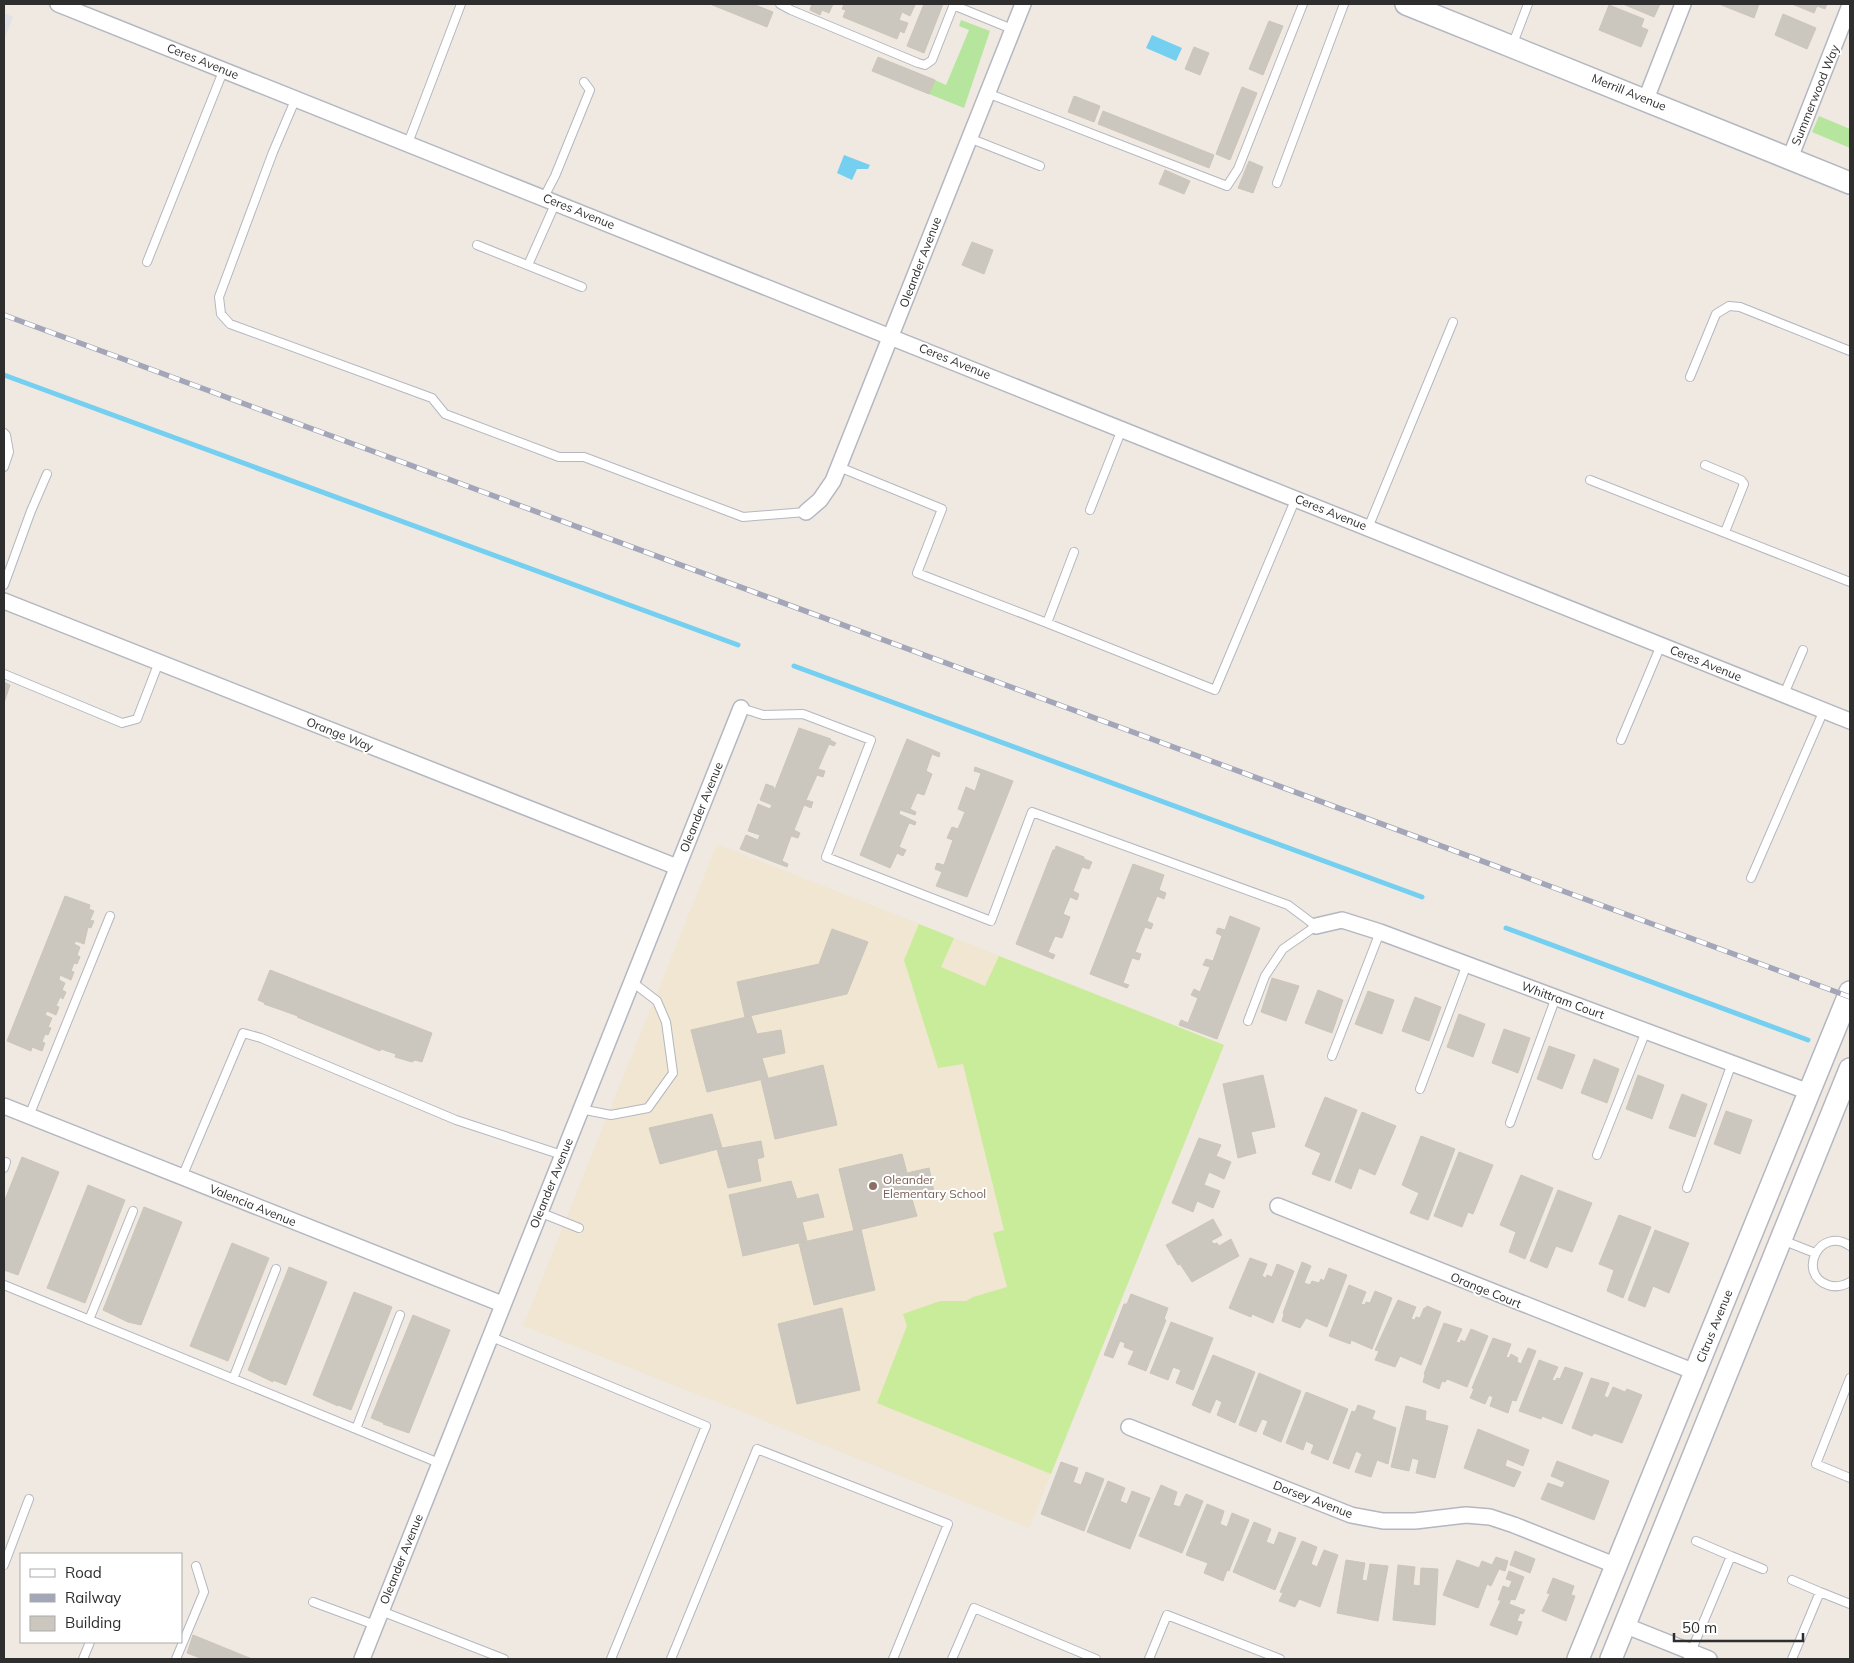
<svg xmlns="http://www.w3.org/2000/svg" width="1854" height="1663" viewBox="0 0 1854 1663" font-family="Mulish,sans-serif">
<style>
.industrial{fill:#e3e1e8}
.education{fill:#f0e6d1}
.green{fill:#b6e59e}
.pitch{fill:#c9ec9a}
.water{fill:#75cff0}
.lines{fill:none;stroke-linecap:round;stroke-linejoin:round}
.stream{stroke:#75cff0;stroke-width:5}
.building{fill:#cbc7bf;stroke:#cbc5ba}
.service-casing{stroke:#b4b7c1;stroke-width:10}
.minor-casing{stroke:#b4b7c1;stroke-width:18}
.secondary-casing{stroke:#b4b7c1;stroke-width:24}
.service{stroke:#fff;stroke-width:8}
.minor{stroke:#fff;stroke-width:15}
.secondary{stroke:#fff;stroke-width:21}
.rail-casing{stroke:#a3a6b8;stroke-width:5.5}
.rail{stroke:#fff;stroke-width:4;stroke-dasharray:11;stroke-linecap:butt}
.education-dot{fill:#8d6e63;stroke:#fff;stroke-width:2}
.labels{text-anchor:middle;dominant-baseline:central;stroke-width:4;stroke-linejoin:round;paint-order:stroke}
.street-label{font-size:12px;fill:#2e2e2e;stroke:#fff}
.education-label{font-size:12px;fill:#785e54;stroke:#fff;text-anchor:start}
</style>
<rect width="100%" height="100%" fill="#efe9e1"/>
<path class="industrial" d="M4,13L13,17L4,40Z"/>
<path class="education" d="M717,844L1224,1045L1029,1528L740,1411L523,1326Z"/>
<path class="green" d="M961,20L990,31L964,108L929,94L935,80L946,85L969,30L959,26Z
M1819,116L1850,129V148L1812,132Z"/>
<path class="pitch" d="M919,924L954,938L941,967L985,986L999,956L1224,1045L1051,1474L877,1403L907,1326L903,1314L940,1301H966L973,1297L1007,1287L993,1233L1004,1230L963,1064L938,1068L904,960Z"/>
<path class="water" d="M1152,35L1182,48L1176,61L1146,48Z
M844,155L870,165L868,169H857L852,180L837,173Z"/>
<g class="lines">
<path class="stream" d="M4,375L738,645
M794,666L1422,897
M1506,928L1808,1040"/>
</g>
<path class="building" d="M710,4H753L773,12L767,27Z
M812,4H833L829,13L822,10L820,15L810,10Z
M844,4H911L915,5L910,16L902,12L899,20L908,23L904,33L900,31L897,39L843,17L846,10L842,9Z
M924,4H943L924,53L907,46Z
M1623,4H1660L1654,17Z
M1719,4H1759L1754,18Z
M1792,4H1827L1825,9L1817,6L1814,13Z
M1609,5L1644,19L1641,27L1648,30L1641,47L1599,30Z
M1783,14L1816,28L1807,49L1775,35Z
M1269,21L1283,26L1263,75L1249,69Z
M1194,47L1209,53L1200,75L1185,69Z
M878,57L935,80L929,94L872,71Z
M1242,87L1257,93L1230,160L1216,154Z
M1074,96L1100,106L1094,122L1068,112Z
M1103,111L1214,155L1209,168L1098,124Z
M1249,161L1263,167L1253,193L1238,188Z
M1165,170L1190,181L1184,194L1159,184Z
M972,242L993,250L984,274L962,265Z
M4,682L10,685L4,703Z
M799,728L831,739L830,740L836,743L834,746L829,744L818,769L825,771L823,777L817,775L806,800L813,802L811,808L804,805L794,830L800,833L798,838L791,836L782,861L788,864L787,867L740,849L746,835L758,840L760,835L748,831L758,804L770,809L772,805L760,800L766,784L774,787L773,788L775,789Z
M907,739L940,753L939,757L932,754L926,771L932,774L924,795L917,793L910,809L916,812L915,815L900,810L899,814L916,822L915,825L909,823L899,847L906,850L903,856L897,853L890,868L860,855Z
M975,767L1013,781L967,897L936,886L942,872L935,869L937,863L944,865L953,840L947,838L952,827L958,829L965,812L958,809L966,787L975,791L981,773L974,771Z
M1056,846L1084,857V859L1092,862L1089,869L1082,867L1073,891L1079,894L1077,900L1070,897L1063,914L1070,917L1062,938L1055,936L1048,952L1055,955L1053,959L1016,944L1053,850H1055Z
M1133,864L1164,875L1159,890L1166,893L1164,899L1157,896L1147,921L1153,924L1151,929L1145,927L1135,952L1141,954L1139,960L1132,958L1123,983L1129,985L1127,988L1090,974Z
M65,896L90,905L89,909L94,911L90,920L94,921L91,928L88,927L84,944L76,941L74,944L80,947L77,955L80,957L77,964L74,963L71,971L74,972L71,980L60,975L59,980L65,983L62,990L66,992L63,999L60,997L56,1006L59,1007L56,1015L47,1011L45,1015L52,1018L48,1027L51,1028L48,1035L45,1034L42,1042L45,1043L42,1051L32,1047L31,1051L7,1041Z
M1230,916L1260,928L1217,1039L1179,1025L1181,1020L1188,1023L1198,998L1191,995L1194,989L1200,992L1210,967L1203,965L1206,959L1213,961L1222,936L1216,933L1218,928L1225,930Z
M832,929L868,942L847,994L745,1017L737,982L819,964Z
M270,970L432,1033L422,1062L415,1060L412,1062L395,1057L396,1054L381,1049L380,1051L297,1017L298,1016L264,1004L265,1003L258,1000Z
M1272,978L1299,986L1286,1021L1261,1012Z
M1318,990L1343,1000L1332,1033L1305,1023Z
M1368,991L1394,1000L1382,1034L1355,1024Z
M1415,997L1441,1007L1429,1041L1402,1031Z
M1459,1014L1485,1024L1473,1057L1447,1047Z
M751,1016L757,1034L781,1030L785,1053L762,1058L768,1078L707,1092L691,1030Z
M1504,1029L1530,1038L1518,1073L1492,1063Z
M1549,1046L1575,1055L1562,1089L1537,1079Z
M1594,1059L1619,1069L1607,1103L1581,1093Z
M823,1065L837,1125L775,1139L761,1080Z
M1263,1075L1275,1127L1251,1132L1256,1153L1238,1158L1223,1084Z
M1638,1075L1664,1085L1652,1119L1626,1109Z
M1682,1094L1707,1104L1695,1137L1669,1128Z
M1325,1097L1357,1110L1330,1181L1312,1174L1321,1153L1305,1146Z
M1726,1111L1752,1120L1740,1154L1714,1144Z
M1362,1112L1396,1126L1375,1175L1359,1168L1351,1189L1335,1182Z
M712,1114L722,1148L660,1164L649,1128Z
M1421,1136L1455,1149L1428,1220L1410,1213L1419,1193L1402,1185Z
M1199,1138L1221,1145L1216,1156L1231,1162L1224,1179L1209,1172L1204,1185L1220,1191L1213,1208L1197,1201L1193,1212L1172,1203Z
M761,1141L764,1157L757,1159L761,1181L728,1188L717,1149Z
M1459,1152L1493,1165L1473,1214L1468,1212L1462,1227L1434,1216Z
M902,1154L907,1173L929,1168L934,1192L911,1196L917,1216L854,1231L839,1169Z
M22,1157L59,1172L18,1275L4,1270V1202Z
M1521,1175L1553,1188L1525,1259L1509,1252L1516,1232L1500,1225Z
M791,1181L797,1199L818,1194L824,1217L802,1222L807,1241L743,1256L729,1195Z
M88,1185L125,1200L85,1303L47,1288Z
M1558,1190L1592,1203L1572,1252L1556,1246L1547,1268L1530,1261Z
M144,1207L182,1222L141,1325L128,1322L103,1310Z
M1619,1215L1651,1227L1623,1298L1607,1291L1614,1270L1599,1264Z
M1213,1219L1222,1235L1211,1241L1214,1244L1217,1243L1219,1246L1231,1239L1239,1256L1192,1282L1180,1264L1178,1265L1166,1245Z
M861,1229L875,1290L814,1305L799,1243Z
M1655,1230L1689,1243L1669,1293L1653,1286L1645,1307L1628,1300Z
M232,1243L269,1258L228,1361L190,1346Z
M1250,1258L1267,1264L1262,1276L1266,1278L1267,1275L1272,1277L1277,1264L1294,1271L1273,1323L1252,1314L1251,1317L1229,1308Z
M1302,1262L1311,1266L1304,1283L1310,1285L1312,1281L1319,1283L1321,1279L1324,1281L1329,1268L1347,1275L1327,1327L1306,1318L1300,1328L1282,1321L1284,1314L1283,1313Z
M289,1267L327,1282L286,1385L273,1380V1382L248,1370Z
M1349,1285L1366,1292L1361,1304L1365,1305L1366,1302L1370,1303L1375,1291L1392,1298L1372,1349L1351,1340L1350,1344L1329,1336Z
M354,1292L392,1307L351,1410L338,1405V1406L313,1395Z
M1131,1294L1168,1308L1164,1319L1166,1320L1146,1371L1128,1364L1134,1351L1124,1347L1125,1343L1120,1341L1113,1358L1104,1355L1124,1304H1127Z
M1398,1300L1416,1307L1411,1319L1415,1320L1416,1317L1420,1318L1424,1308H1426L1427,1306L1441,1312L1421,1365L1400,1356L1395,1367L1375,1360L1379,1351L1375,1350Z
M842,1308L860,1390L797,1404L778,1324Z
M413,1315L450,1330L409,1433L383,1424L384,1423L371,1418Z
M1171,1322L1213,1338L1193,1390L1176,1383L1181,1370L1173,1367L1168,1380L1150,1373Z
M1444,1323L1462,1329L1456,1342L1460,1343L1461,1340L1465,1342L1471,1329L1488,1336L1467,1387L1447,1379L1445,1382L1442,1381L1439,1389L1423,1382L1425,1375L1424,1374Z
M1493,1338L1511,1344L1506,1357L1509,1358L1511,1354L1518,1358L1517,1362L1521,1364L1528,1348L1536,1351L1516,1401L1512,1400L1508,1413L1490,1406L1493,1397L1489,1395L1485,1404L1470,1398L1474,1389L1472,1388Z
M1213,1355L1255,1372L1235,1423L1217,1415L1222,1402L1216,1399L1210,1413L1192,1405Z
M1539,1360L1558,1367L1552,1380L1555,1381L1557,1378L1560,1379L1565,1367L1583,1373L1562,1424L1542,1416L1541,1419L1519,1411Z
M1259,1373L1301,1391L1281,1442L1263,1434L1268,1421L1262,1419L1256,1432L1239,1425Z
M1591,1378L1609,1383L1604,1396L1608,1398L1613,1387L1625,1392L1627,1389L1642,1395L1622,1443L1594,1433L1592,1436L1572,1428Z
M1306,1392L1348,1409L1328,1460L1311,1453L1314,1445L1306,1441L1303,1450L1286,1443Z
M1358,1405L1375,1411L1372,1419L1396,1428L1388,1464L1377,1460L1371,1477L1355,1472L1362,1454L1356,1451L1349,1469L1333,1463L1352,1411L1355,1412Z
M1406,1406L1426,1411L1425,1420L1448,1426L1435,1478L1416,1473L1419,1460L1412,1458L1409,1471L1391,1467Z
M1478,1429L1529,1450L1523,1466L1507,1459L1505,1466L1521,1472L1514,1487L1464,1468Z
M1557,1461L1609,1481L1594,1520L1541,1499L1548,1483L1562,1488L1565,1482L1551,1476Z
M1061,1462L1078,1468L1073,1482L1081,1485L1086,1472L1104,1479L1084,1531L1041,1514Z
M1108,1481L1125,1488L1120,1501L1127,1504L1132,1491L1150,1498L1130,1549L1087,1532Z
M1161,1485L1177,1492L1173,1505L1180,1507L1186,1494L1203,1501L1182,1553L1139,1536Z
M1207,1504L1224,1511L1220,1524L1227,1527L1232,1513L1249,1520L1229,1571L1227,1570L1223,1581L1204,1573L1208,1563L1186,1555Z
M1254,1522L1271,1529L1266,1542L1274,1545L1279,1532L1296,1538L1275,1590L1233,1572Z
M1302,1541L1317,1547L1311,1564L1317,1567L1324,1550L1338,1555L1320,1607L1299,1599L1295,1607L1279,1601L1283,1593L1280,1592Z
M1515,1551L1535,1559L1530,1573L1510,1565Z
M1496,1557L1508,1561L1505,1571L1499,1569L1491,1586L1487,1584L1478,1608L1443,1595L1457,1560L1479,1568L1482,1561L1492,1565Z
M1346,1560L1365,1563L1362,1580L1367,1581L1370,1564L1388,1566L1378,1621L1337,1613Z
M1398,1565L1415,1567L1413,1585L1420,1586L1421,1568L1438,1569L1435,1625L1393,1620Z
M1509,1571L1524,1577L1515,1600L1511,1599L1509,1604L1525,1610L1523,1614L1520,1613L1517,1621L1522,1622L1517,1635L1490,1625L1501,1600H1498L1503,1586L1509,1588L1512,1581L1506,1579Z
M1553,1578L1574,1586L1571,1595L1575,1596L1566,1621L1542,1611L1550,1594L1547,1593Z
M193,1635L252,1659H203L187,1653Z"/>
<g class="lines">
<defs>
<path id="service" d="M780,4L791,10L918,63L925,65L932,60L954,4
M953,5L1012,29
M1512,46L1528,4
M987,93L1227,186L1238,169L1303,4
M296,98L273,152L219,297L221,314L230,324L432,398L445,414L559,457H584L743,517L806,512
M969,138L1040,166
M408,143L461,4
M1277,183L1344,4
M544,197L555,176L590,90L584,82
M477,245L582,287
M147,262L224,69
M528,265L556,202
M1690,377L1716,314L1729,306L1740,307L1850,351
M4,433L6,435L9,452L4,467
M1705,465L1741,480L1744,484L1725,532
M839,467L942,509L917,573L1047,623L1074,552
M1590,480L1850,582
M1090,510L1122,429
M1368,528L1453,322
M4,585L31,511L47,474
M1047,623L1215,690L1296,498
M4,674L122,723L137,719L159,662
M1784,694L1803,650
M741,708L763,715L803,714L871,740L826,857L991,921L1032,812L1288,905L1316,926L1283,949L1265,976L1248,1021
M1621,740L1661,645
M1751,878L1824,710
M1332,1056L1380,932
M1420,1089L1467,964
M580,1109L611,1115L648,1108L673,1073L666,1022L657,1001L631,981
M29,1116L110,916
M1510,1123L1556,997
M1597,1155L1646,1031
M4,1168L6,1162
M182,1177L243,1033L261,1038L456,1120L562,1155
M1687,1188L1732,1063
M539,1212L579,1228
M1782,1240L1815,1253
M1850,1246C1820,1225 1796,1274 1828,1285C1836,1288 1843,1286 1850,1282
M4,1285L439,1463
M89,1320L133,1211
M489,1336L706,1426L611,1659
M1850,1378L1816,1464L1850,1478
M233,1379L276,1269
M356,1429L400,1315
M1696,1541L1731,1556
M4,1565L29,1499
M1792,1580L1820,1592
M313,1602L375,1625
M381,1611L504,1659
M83,1659L90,1642
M176,1659L204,1592L196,1566
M671,1659L757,1449L948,1524L893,1659
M952,1659L974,1608L1096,1659
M1149,1659L1167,1615L1280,1659
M1688,1659L1731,1556L1763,1569
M1792,1659L1820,1592L1850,1604"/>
<path id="minor" d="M58,4L1850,721
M1646,99L1683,4
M1790,158L1850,5
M806,512L820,500L833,481L1023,4
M4,601L677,867
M1316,926L1342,920L1380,932L1809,1092
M4,1106L502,1304
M1278,1206L1695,1372
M1129,1427L1351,1515L1383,1521H1415L1466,1515L1490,1517L1514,1525L1617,1566
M1624,1625L1709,1659
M362,1659L741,708"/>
<path id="secondary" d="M1406,4L1850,183
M1578,1659L1850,992
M1611,1659L1850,1069"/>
</defs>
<use href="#service" class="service-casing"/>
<use href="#minor" class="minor-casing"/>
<use href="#secondary" class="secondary-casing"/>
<use href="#service" class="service"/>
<use href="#minor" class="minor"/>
<use href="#secondary" class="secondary"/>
<defs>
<path id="rail" d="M4,315L1850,997"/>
</defs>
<use href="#rail" class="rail-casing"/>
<use href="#rail" class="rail"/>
</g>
<circle class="education-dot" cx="873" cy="1186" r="5"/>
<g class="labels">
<g class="street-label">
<text transform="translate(203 61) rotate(22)">Ceres Avenue</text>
<text transform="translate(1629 92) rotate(22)">Merrill Avenue</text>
<text transform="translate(1815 95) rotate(-68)">Summerwood Way</text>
<text transform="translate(579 211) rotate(22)">Ceres Avenue</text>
<text transform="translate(920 262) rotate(-69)">Oleander Avenue</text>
<text transform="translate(955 361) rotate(22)">Ceres Avenue</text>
<text transform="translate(1331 512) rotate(22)">Ceres Avenue</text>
<text transform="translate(1706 663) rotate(22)">Ceres Avenue</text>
<text transform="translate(340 734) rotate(22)">Orange Way</text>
<text transform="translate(701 807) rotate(-68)">Oleander Avenue</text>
<text transform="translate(1563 1000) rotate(20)">Whittram Court</text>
<text transform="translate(551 1183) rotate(-68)">Oleander Avenue</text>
<text transform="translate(253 1205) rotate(22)">Valencia Avenue</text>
<text transform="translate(1486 1290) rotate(22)">Orange Court</text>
<text transform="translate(1714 1326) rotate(-68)">Citrus Avenue</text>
<text transform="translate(1313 1499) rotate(21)">Dorsey Avenue</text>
<text transform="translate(401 1559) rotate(-68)">Oleander Avenue</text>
</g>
<g class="education-label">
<text x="883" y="1179">Oleander<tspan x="883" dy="14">Elementary School</tspan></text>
</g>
</g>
<rect width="1854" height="1663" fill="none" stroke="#2e2e2e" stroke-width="10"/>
<rect x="20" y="1553" width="162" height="90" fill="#ffffff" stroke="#ababab"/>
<rect x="30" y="1569" width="25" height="8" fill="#ffffff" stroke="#ababab"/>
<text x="65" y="1578" font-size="15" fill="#2e2e2e">Road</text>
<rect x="30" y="1594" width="25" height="8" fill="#a3a6b8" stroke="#ababab"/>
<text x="65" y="1603" font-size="15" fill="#2e2e2e">Railway</text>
<rect x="30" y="1616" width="25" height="15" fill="#cbc7bf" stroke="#ababab"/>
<text x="65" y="1628" font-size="15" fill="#2e2e2e">Building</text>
<path d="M1674 1633v8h129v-8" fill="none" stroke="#2e2e2e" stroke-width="2.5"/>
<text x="1682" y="1633" font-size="15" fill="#2e2e2e" stroke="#ffffff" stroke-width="4" paint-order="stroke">50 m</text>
</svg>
